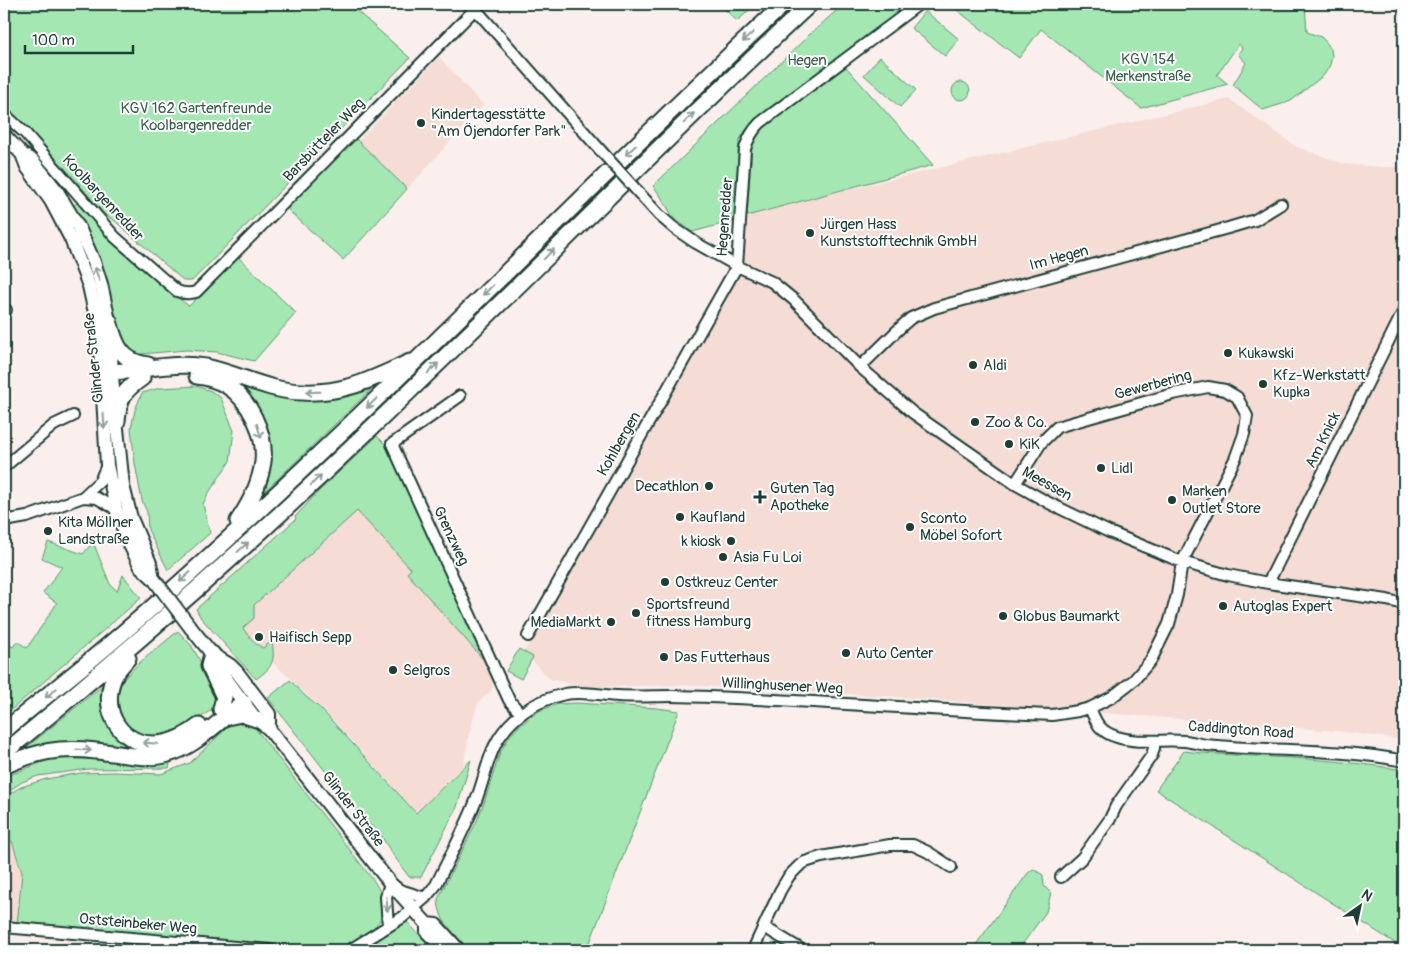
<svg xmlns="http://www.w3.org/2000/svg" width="1408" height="954" viewBox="0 0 1408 954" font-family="Pangolin,sans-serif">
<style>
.built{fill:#f5dcd5}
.green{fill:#a4e7b2;stroke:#629273}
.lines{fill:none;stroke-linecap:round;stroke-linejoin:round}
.minor-casing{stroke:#1f3d34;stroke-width:14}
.major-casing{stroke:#1f3d34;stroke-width:16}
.highway-casing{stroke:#1f3d34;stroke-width:19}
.minor{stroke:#fff;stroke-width:10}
.major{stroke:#fff;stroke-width:12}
.highway{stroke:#fff;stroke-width:15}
.minor-bridge-casing{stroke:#1f3d34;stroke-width:14;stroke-linecap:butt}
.major-bridge-casing{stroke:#1f3d34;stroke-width:16;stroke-linecap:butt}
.minor-bridge{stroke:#fff;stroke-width:10}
.major-bridge{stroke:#fff;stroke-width:12}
.oneway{stroke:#8f9e9a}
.poi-dot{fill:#1f3d34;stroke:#fff;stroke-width:2}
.labels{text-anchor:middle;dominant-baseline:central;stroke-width:4;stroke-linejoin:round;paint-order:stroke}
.park-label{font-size:15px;fill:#3a5f4d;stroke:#fff}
.poi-label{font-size:15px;fill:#1f3d34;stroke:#fff;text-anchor:start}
.street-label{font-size:15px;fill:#1f3d34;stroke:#fff}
</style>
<rect width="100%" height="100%" fill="#faefec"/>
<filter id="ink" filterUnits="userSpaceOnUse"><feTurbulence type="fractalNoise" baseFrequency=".02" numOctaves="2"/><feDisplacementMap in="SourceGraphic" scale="10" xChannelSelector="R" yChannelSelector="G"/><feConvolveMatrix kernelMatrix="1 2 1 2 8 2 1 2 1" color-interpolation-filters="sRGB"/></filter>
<g filter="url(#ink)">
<path class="built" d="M439,57L483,105L407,189L358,141L394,104L393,102L397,97L399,98L411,87Z
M1229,99L1297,147L1344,164L1380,167H1404V740L1337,731L885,696L685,685L583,687L550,679L524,652L592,527L740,269L747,216L838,192Z
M384,446L487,664L484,667L493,677L492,690L478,703L467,741L468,742L463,766L416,812L324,710L305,694L291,679L272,662L209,609Z
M4,841H11L22,873L17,925L4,923Z"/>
<path class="green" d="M4,4H349L410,58L192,281H184L115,221L105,215L77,182L33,133L4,106Z
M719,4H756L737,21Z
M844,4H911L753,122L745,131L739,141L734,221L692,232L673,217L660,195L653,186L809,35Z
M949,4H1087L1089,5L1091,4H1290L1293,9L1299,4H1305L1307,32L1321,37L1326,42L1331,49L1332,56L1330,65L1324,75L1291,101L1263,110L1233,85L1246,63L1238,54L1242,48L1239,44L1217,75L1228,84L1141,108L1041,29L1019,58Z
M925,11L959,39L945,56L911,28Z
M880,57L916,90L900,107L864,75Z
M846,67L933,165L747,216L752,146L760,132L765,127Z
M952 91a9 9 0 1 1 18 0a9 9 0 1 1-18 0Z
M355,138L407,189L343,260L289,211L287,206Z
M77,203C111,240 148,277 189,306L238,257L296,313L254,361L217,352L186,350L130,355L123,347L73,206Z
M240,381L261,389L377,384L263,493L259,492L265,473L239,389Z
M196,386L211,391L221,398L234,431L230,461L208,494L203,504L210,533L168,570L148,530L147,512L142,501L135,464L131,428L135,410L142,393L160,388Z
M377,436L389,448L490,667L407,573L411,569L357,511L254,605V618L243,628L244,630L256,644L263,648L272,641C275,662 273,667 256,679L201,618L196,609L296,519L295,517L319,491Z
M48,542L83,554L93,542L110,584L117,591L123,575L141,598L4,716V640L13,647L17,641L27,648L57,603L43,593L62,567L42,558Z
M178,631L191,645L217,690V700L214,708L200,718L177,731L159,736L144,735L126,725L118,711L117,695L122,681L138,664Z
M519,649L533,657L521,679L506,671Z
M290,680L304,695L321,709L416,813L471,760L457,807L421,877H409L391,852L379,832L363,819L268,698Z
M108,681L107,711L160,751L21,752Z
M577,703L657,708L679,711L587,950H470C455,934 439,923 438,899L476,823L485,800L500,753L508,738L519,726L539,711L558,704Z
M244,719L255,728L374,881C378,888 387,901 385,910C381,928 349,948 333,950C325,951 317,950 309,950L17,925L22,873L12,841H4V797L21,787L46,779L81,773L114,772L161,774L190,763L235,720Z
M1184,751C1214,755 1244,755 1273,757C1317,759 1361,763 1404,770V949L1156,790Z
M53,758L141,761L171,759L169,768L88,769L38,776L22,782L4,794V779L10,775Z
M1033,869L1043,875L1044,886L1051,893L1046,912L1018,950H972L1028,873Z
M405,920L434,950H365Z"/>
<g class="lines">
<defs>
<path id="minor" d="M471,4L601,151
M4,114L25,133L115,237L177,291C184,294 189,294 196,292L480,4
M639,193L659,215L674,228L696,243L737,266L772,282L794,300L860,367L913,413L1015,484L1049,503L1109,532L1182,562L1228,575L1268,583L1387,600L1404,604
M4,308L6,310
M860,367L904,324L911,318L934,308L1228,228L1255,220L1281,204
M460,396L392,444L509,700L521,714
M4,467L54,425L73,416
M83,497L100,481L107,465
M4,521L27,517L83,497L97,498L116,509
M1268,583L1404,310
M528,636L737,266L745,149C748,138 752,131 760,123L919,4
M1090,708C1096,723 1100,732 1117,737C1139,744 1162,739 1185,741C1192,742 1200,744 1207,745C1273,752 1339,748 1404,761
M1061,877L1082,858L1110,819L1116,806L1152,755L1154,748V741
M388,926L386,897L390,883L400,890L425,898
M4,927L270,950
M764,927L802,950
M350,950L403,917L425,898L436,885C449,858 464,831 475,803C488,772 487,744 515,719C528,707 547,698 565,694C582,691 601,695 618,696C635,697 653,696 671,696C798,698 925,711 1052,715L1078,711L1090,708L1112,697L1134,680L1151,660L1169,624L1177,595L1182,562L1235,459L1244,434L1247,416L1237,397L1225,390L1208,387L1173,394L1057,427L1041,443L1015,484
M753,950L780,891L789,876L799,866L805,862L821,857L890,845H913L928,852L951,867"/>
<path id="major" d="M4,135L22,154L33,161L57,191L79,228L94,262L101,284L109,321L113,390L123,486L131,518L150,563L153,578
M22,154L27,167L51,201L71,239L89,286L98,326L101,362L107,465L116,509L128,541L141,567L153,578
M191,628L212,654L222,673L244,703L256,719L269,729L390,883L427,924L436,925L456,947L457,950
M212,654L230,665L237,672L269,714V729
M427,924V932L445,950"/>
<path id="highway" d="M109,321C115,344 121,362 148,365
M197,376C207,377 217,380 226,385C250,400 266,434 263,462C260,484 251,502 238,521
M102,377C111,370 124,372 135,370C159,367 182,363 206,367C239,374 268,391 302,392C345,394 372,379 410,362
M117,421C119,398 123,391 142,378
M212,654L209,666L224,697L221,709
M128,658C124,663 119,668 116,673C99,705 116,743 153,744C171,744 186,736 199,726
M227,717L241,714L256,719
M4,731C31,708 59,686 87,663C168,596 245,524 322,451C478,304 627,149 784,4
M4,753C98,676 190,597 280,514C460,348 630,171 810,4
M4,766C37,751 60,747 96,751C120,753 146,761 168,754C198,746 219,719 244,703"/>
</defs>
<use href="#minor" class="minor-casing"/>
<use href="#major" class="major-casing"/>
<use href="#highway" class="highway-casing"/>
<use href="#minor" class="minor"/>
<use href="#major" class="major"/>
<use href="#highway" class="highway"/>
<defs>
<path id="minor-bridge" d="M601,151L639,193"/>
<path id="major-bridge" d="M153,578L191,628"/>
</defs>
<use href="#minor-bridge" class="minor-bridge-casing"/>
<use href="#major-bridge" class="major-bridge-casing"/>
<use href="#minor-bridge" class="minor-bridge"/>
<use href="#major-bridge" class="major-bridge"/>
</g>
<defs><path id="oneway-shaft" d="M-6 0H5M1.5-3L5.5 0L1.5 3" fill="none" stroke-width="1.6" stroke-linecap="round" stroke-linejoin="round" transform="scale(1.25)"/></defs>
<g class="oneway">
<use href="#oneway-shaft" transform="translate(748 37) rotate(137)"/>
<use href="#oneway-shaft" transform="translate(689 118) rotate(-44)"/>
<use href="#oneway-shaft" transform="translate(631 150) rotate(136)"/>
<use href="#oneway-shaft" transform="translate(549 254) rotate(-45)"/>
<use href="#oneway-shaft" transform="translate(97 274) rotate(-109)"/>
<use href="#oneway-shaft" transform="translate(488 290) rotate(135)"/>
<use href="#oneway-shaft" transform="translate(433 368) rotate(-44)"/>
<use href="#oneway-shaft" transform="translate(313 392) rotate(179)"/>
<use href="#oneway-shaft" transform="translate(372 403) rotate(136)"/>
<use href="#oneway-shaft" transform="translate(104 421) rotate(86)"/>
<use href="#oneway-shaft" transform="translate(259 431) rotate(73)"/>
<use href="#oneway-shaft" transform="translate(316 480) rotate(-44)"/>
<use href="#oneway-shaft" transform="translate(243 547) rotate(-42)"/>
<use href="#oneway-shaft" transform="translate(185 577) rotate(138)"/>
<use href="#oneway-shaft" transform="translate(51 693) rotate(141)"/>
<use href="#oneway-shaft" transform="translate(150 743) rotate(-175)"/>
<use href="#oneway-shaft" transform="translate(84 750) rotate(4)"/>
<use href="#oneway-shaft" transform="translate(387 904) rotate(86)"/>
</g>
</g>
<g class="poi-dot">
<circle cx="421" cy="123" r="5"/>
<circle cx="810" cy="233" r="5"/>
<circle cx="1228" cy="353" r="5"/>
<circle cx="973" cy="365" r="5"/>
<circle cx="1263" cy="384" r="5"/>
<circle cx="975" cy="422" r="5"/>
<circle cx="1009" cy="444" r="5"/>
<circle cx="1101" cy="468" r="5"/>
<circle cx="709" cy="486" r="5"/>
<path d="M757.5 489.5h5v5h5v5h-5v5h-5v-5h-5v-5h5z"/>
<circle cx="1172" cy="500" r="5"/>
<circle cx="680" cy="517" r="5"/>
<circle cx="910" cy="527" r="5"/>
<circle cx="48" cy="531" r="5"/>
<circle cx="731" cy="541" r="5"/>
<circle cx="723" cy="557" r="5"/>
<circle cx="665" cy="582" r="5"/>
<circle cx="1223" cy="606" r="5"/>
<circle cx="636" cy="613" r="5"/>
<circle cx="1003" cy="616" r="5"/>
<circle cx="611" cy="622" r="5"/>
<circle cx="259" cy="637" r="5"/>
<circle cx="846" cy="653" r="5"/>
<circle cx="664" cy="657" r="5"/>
<circle cx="393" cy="670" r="5"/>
</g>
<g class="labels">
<g class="park-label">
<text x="1148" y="59">KGV 154<tspan x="1148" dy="17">Merkenstraße</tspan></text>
<text x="807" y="60">Hegen</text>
<text x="196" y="108">KGV 162 Gartenfreunde<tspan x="196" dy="17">Koolbargenredder</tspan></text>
</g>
<g class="poi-label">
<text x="431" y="114">Kindertagesstätte<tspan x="431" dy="17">"Am Öjendorfer Park"</tspan></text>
<text x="820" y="224">Jürgen Hass<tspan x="820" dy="17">Kunststofftechnik GmbH</tspan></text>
<text x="1238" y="353">Kukawski</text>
<text x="983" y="365">Aldi</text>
<text x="1273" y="375">Kfz-Werkstatt<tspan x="1273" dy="17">Kupka</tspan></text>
<text x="985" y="422">Zoo &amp; Co.</text>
<text x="1019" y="444">KiK</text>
<text x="1111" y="468">Lidl</text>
<text x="699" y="486" text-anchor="end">Decathlon</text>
<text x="770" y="488">Guten Tag<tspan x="770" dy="17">Apotheke</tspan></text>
<text x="1182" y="491">Marken<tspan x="1182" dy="17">Outlet Store</tspan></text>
<text x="690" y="517">Kaufland</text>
<text x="920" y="518">Sconto<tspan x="920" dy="17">Möbel Sofort</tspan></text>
<text x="58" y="522">Kita Möllner<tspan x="58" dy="17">Landstraße</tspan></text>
<text x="721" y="541" text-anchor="end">k kiosk</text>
<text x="733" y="557">Asia Fu Loi</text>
<text x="675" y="582">Ostkreuz Center</text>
<text x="646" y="604">Sportsfreund<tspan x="646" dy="17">fitness Hamburg</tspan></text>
<text x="1233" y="606">Autoglas Expert</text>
<text x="1013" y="616">Globus Baumarkt</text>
<text x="601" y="622" text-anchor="end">MediaMarkt</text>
<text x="269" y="637">Haifisch Sepp</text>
<text x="856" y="653">Auto Center</text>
<text x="674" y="657">Das Futterhaus</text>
<text x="403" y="670">Selgros</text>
</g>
<g class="street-label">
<text transform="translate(324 140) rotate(-46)">Barsbütteler Weg</text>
<text transform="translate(103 198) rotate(47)">Koolbargenredder</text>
<text transform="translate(725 217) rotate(-86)">Hegenredder</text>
<text transform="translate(1059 258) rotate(-15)">Im Hegen</text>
<text transform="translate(94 358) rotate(-96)">Glinder Straße</text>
<text transform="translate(1153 385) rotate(-15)">Gewerbering</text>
<text transform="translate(1323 440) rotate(-64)">Am Knick</text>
<text transform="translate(619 444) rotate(-60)">Kohlbergen</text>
<text transform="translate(1047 484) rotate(29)">Meessen</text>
<text transform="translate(451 536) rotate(65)">Grenzweg</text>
<text transform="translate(782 686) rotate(3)">Willinghusener Weg</text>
<text transform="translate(1241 730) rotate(4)">Caddington Road</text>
<text transform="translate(353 809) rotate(52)">Glinder Straße</text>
<text transform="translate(138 924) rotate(5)">Oststeinbeker Weg</text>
</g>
</g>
<rect width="1408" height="954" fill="none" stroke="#fff" stroke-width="20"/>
<rect x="10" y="10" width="1388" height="934" fill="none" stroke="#1f3d34" stroke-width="2" filter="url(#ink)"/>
<g transform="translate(1360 906) rotate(33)" stroke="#ffffff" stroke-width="4" paint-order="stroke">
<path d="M0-4L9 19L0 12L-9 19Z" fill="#1f3d34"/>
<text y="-8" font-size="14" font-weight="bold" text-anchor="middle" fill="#1f3d34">N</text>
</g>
<path d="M25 45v8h108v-8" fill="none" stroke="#1f3d34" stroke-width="2.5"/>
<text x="32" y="45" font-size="15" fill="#1f3d34" stroke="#ffffff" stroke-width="4" paint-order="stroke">100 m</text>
</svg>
